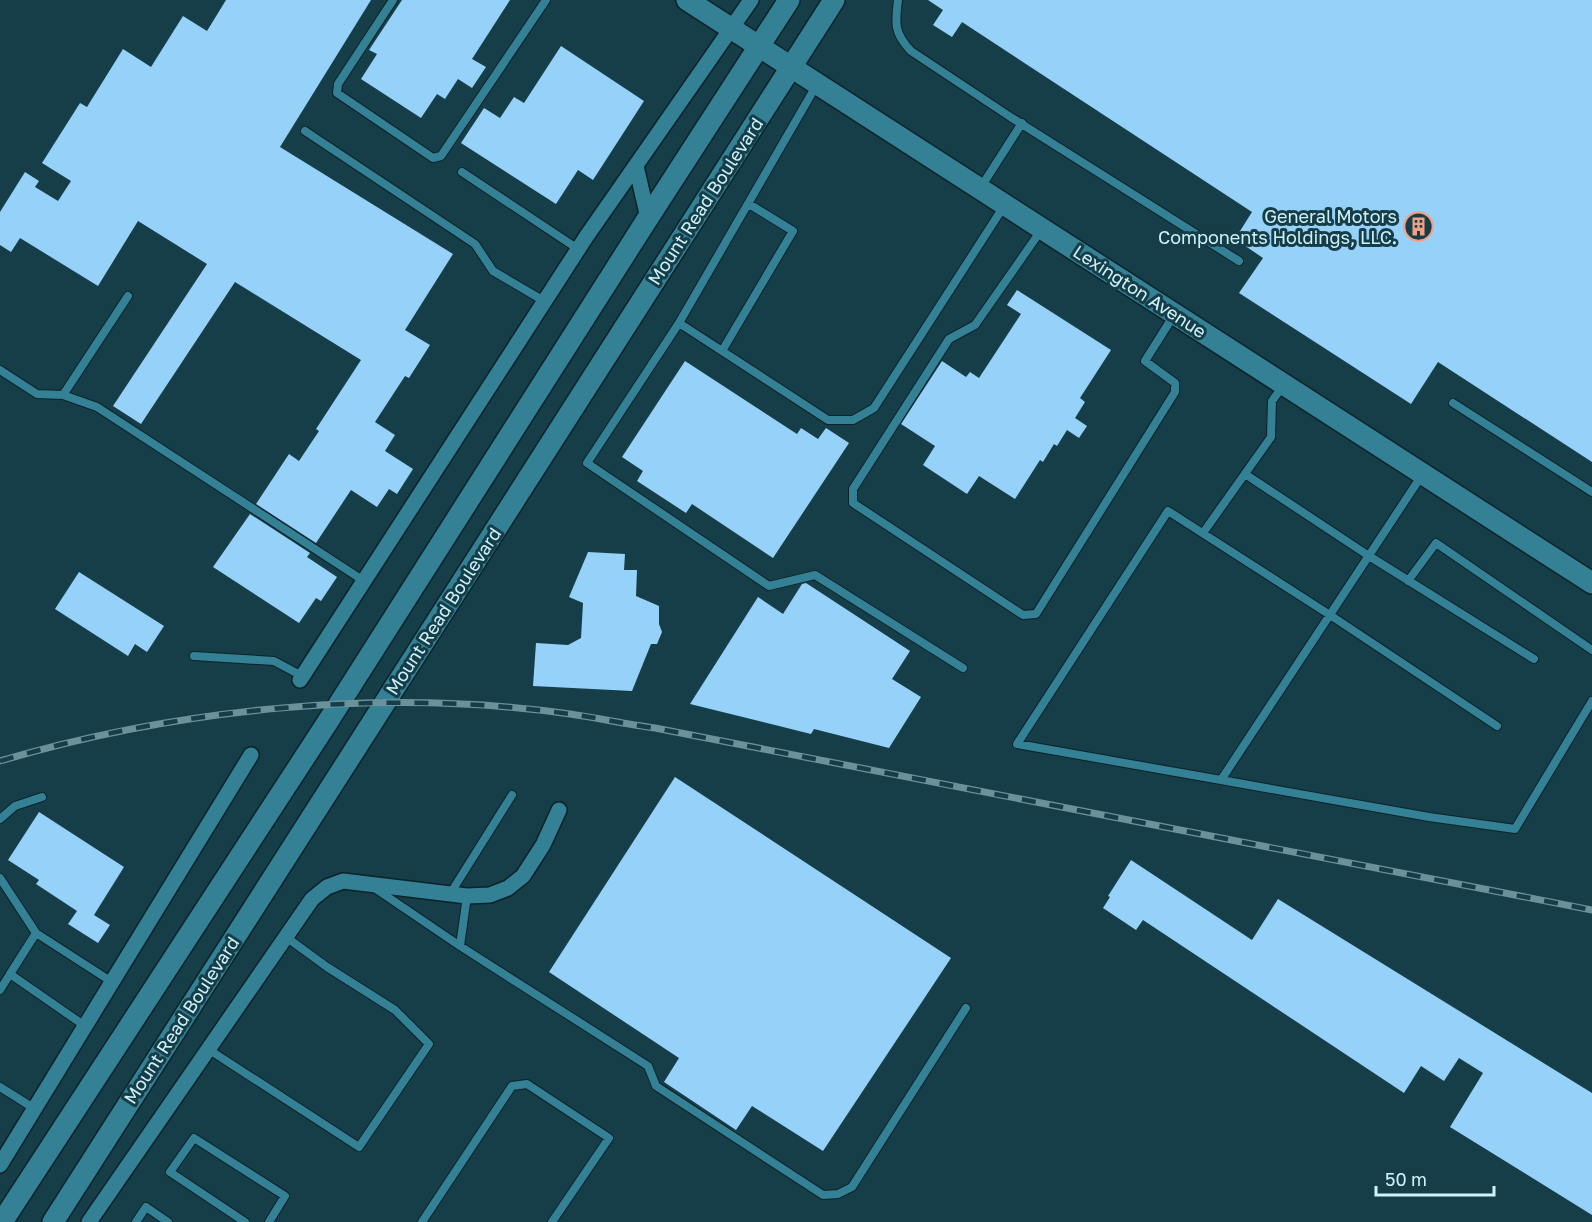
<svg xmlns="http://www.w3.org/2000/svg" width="1592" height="1222" viewBox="0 0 1592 1222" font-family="'Golos Text',sans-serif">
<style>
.building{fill:#95d1f9}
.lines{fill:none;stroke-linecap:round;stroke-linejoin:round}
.lane-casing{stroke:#0b232a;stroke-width:10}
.street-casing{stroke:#0b232a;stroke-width:18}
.secondary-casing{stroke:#0b232a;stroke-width:24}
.lane{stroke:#348094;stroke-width:8}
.street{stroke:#348094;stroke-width:15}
.secondary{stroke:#348094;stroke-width:21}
.rail-casing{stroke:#6b919b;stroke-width:7}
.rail{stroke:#163e49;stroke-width:4.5;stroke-dasharray:14;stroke-linecap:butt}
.labels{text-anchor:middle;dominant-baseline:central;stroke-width:6;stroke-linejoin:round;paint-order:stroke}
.street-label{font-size:18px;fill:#cef2fc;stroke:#163e49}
.poi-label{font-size:18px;fill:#cef2fc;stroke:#163e49;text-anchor:end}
</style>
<rect width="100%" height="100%" fill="#163e49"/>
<path class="building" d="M226,0H371L280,147L453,254L405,330L430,345L409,378L405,376L375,422L395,435L385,451L413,469L397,494L389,489L377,507L351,490L316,543L256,504L289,454L299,461L319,431L316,429L361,360L235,282L141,424L113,406L207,264L138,221L98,286L20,238L11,252L0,245V212L25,172L39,181L35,187L58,201L71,181L42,163L80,103L87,107L123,49L151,67L183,16L207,31Z
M402,0H510L472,59L486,67L472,88L458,79L445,99L437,94L421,118L361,79L377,54L369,50Z
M928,0H1592V462L1438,362L1411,404L1239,293L1263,258L1235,239L1252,212L962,22L952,37L933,25L943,10Z
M561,46L644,101L593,180L578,170L556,204L461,143L484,108L500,118L514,97L524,103Z
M1017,290L1111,350L1080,398L1085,402L1075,418L1087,426L1079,438L1067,430L1057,446L1054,444L1043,462L1040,460L1015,499L979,476L967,494L923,465L935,446L901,424L942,361L966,377L970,372L979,378L1021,314L1007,305Z
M685,361L797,434L801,428L818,439L826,428L849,443L773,558L692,504L686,513L637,481L643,471L622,457Z
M250,514L310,553L307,557L337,577L321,601L316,598L299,623L213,567Z
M588,552L625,554L624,570H637L636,596L659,606V624L662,632L657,644H651L632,691L533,686L536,643L568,645L581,638L583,603L569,597Z
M79,572L164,626L147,652L135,644L128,656L55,609Z
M806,583L910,651L892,679L921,697L889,748L814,729L811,734L690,704L758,597L783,614L802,584Z
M675,777L951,958L823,1151L752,1106L736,1130L664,1082L679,1058L549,972Z
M39,812L124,867L94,915L110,925L98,943L68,924L77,911L36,884L39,880L8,860Z
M1131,860L1252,940L1278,899L1592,1093V1215L1450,1127L1483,1073L1459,1058L1444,1081L1421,1066L1404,1093L1143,920L1136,930L1103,908L1110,897L1108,896Z"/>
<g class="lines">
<defs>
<path id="lane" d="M393,0L338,84L337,93L433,158L441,156L546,0
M898,0C895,24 894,33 911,51L1012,118L1239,261
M816,86L679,323L828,420H853L874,408L1004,206
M305,131L475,244L493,271L544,301
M462,172L578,249
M981,187L1022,123
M1042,229L975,325L949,339L853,489V503L1023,615L1036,614L1175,392V383L1145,361L1174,315
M679,323L587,463L769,586L815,575L963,668
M722,351L793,231L749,204
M0,370L37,394L63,395L128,296
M63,395L97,407L364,581
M1453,403L1592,492
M1245,474L1369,556L1534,659
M1422,475C1355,577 1288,679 1221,780L1017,744L1168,511L1330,615L1497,726
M1203,533L1271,437L1272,401L1283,386
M1408,581L1436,543L1592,650
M194,656L274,661L302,676
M1221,780L1429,817L1515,829L1592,701
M0,819L15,806L42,797
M0,878L36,933
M376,889L460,946L648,1066L656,1086L823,1195L838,1194L852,1187L966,1008
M450,894L512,795
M460,946L467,896
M10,974L36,933L112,982
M0,990L10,974L85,1026
M208,1049L359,1147L429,1044L395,1010L327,967L286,937
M0,1087L35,1109
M136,1222L146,1207L168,1222
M245,1222L170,1172L194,1138L285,1196L269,1222
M422,1222L512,1086L527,1084L609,1138L552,1222"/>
<path id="street" d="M636,166L648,218
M300,680L586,237L751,0
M0,1165L251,755
M89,1222L312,899L327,887L343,881L467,896L490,895L508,888L523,876L543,845L559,810"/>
<path id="secondary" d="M687,0L1592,583
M2,1222L327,723L648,218L789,0
M53,1222L834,0"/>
</defs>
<use href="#lane" class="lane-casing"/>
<use href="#street" class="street-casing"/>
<use href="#secondary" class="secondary-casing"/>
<use href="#lane" class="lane"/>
<use href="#street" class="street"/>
<use href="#secondary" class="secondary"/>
<defs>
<path id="rail" d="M0,761C179,708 385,688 570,714C598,718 626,724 655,728L1592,910"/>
</defs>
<use href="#rail" class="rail-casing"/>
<use href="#rail" class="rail"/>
</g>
<defs>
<symbol id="building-ring" viewBox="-11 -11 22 22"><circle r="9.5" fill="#163e49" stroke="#f39f84" stroke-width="1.5"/><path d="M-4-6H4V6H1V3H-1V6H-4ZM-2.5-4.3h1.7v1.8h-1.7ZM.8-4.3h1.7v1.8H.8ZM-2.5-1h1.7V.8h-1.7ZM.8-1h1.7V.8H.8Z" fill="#f39f84"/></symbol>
</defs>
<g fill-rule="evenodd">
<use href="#building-ring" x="1402" y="210" width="33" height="33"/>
</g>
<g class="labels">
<g class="street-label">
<text transform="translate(705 201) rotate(-57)">Mount Read Boulevard</text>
<text transform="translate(1140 291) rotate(33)">Lexington Avenue</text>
<text transform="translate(443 611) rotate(-57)">Mount Read Boulevard</text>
<text transform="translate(181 1020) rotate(-57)">Mount Read Boulevard</text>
</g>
<g class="poi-label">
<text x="1397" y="216">General Motors<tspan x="1397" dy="21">Components Holdings, LLC.</tspan></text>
</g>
</g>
<path d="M1376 1186v9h118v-9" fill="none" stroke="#cef2fc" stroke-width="3"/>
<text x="1385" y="1186" font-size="18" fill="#cef2fc" stroke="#163e49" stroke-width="4.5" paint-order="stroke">50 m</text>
</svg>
